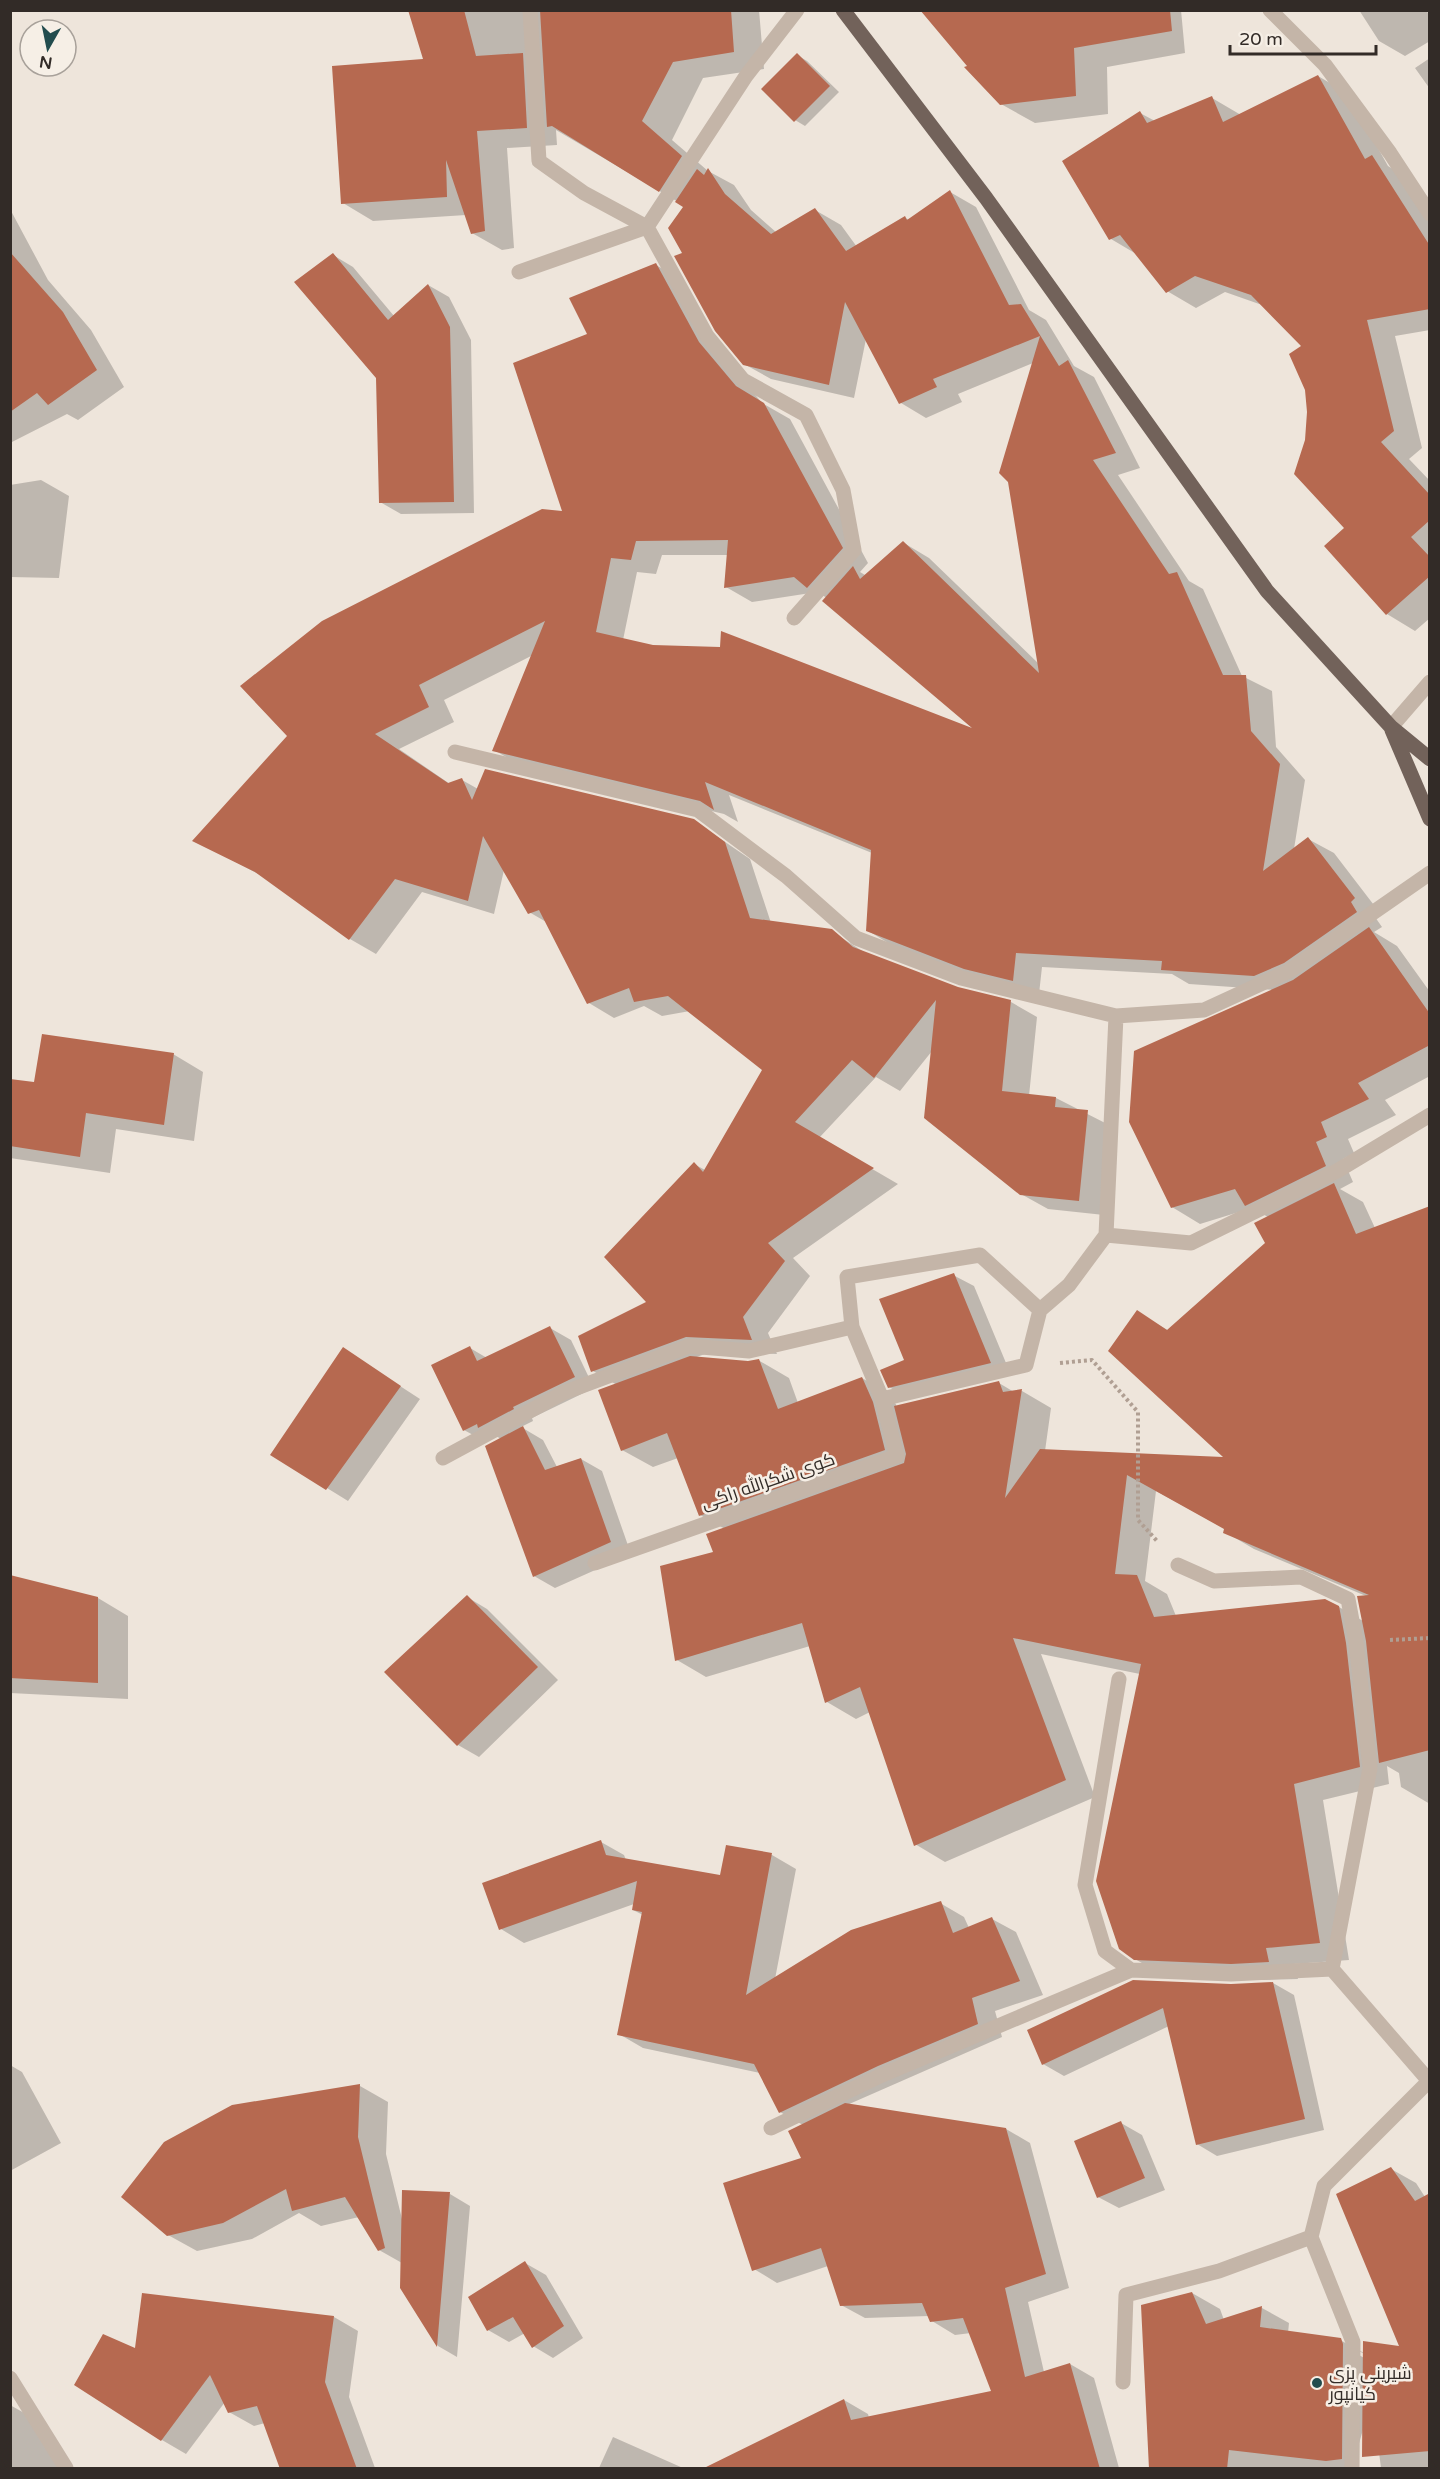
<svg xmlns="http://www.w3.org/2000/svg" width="1440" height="2479" viewBox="0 0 1440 2479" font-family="'Varela Round',Cairo,sans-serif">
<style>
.shadow{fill:#0003;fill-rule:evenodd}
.building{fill:#b66950}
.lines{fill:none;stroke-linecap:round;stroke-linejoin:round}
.path{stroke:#b09f93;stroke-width:4;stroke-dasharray:3 3;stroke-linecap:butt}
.minor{stroke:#c4b5a8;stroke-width:15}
.major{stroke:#72625a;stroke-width:15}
.poi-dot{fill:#224c4e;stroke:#f6efe6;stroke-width:2}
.labels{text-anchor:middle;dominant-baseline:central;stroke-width:5;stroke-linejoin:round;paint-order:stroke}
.street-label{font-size:18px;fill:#322b27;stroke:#f6efe6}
.poi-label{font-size:18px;fill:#322b27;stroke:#f6efe6;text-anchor:start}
</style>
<rect width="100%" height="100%" fill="#eee5db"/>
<path class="shadow" d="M409,10H759L764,69L703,78L672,140L708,171L734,185L751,210L777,233L815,210L841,225L857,247L905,218L910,220L950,192L976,207L1029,310L1046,320L1074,366L1094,377L1140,468L1118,475L1189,581L1203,589L1242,676L1272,691L1276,747L1305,780L1294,849L1308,839L1334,853L1380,913L1375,917L1382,927L1374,932L1397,946L1430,992V1076L1385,1100L1396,1115L1348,1139L1354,1153L1343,1159L1353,1182L1340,1189L1363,1202L1375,1228L1430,1212V1804L1401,1787L1399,1773L1387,1766L1389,1784L1323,1800L1349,1960L1294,1964L1298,1979L1262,1980L1166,1977L1135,1959L1140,1674L1041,1654L1095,1797L945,1862L915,1844L870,1712L856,1719L827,1702L810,1646L706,1677L677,1660L725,1529L700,1515L678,1458L653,1467L622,1450L617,1385L593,1371L649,1303L694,1164L705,1170L764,1069L690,1011L662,1016L644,1006L614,1018L589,1003L548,923L529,912L504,870L494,914L422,892L376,954L350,939L266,878L194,840L564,513L589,334L656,265L682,280L725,359L762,403L790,419L868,563L860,572L865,575L904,543L929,558L1039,664L1033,363L958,394L962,402L926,418L901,403L866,339L854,398L771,379L744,364L684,254L685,206L556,130L557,145L507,148L514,248L502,250L472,233L466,215L373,221L343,203L425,61ZM662,555H729L726,587L752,602L817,592L827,598L978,733L623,640L637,572L656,574ZM533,655L494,750L520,765L724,814L738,822L729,795L872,853L867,930L893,946L991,983L1039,994L1042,967L1172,974L1189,984L1275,990L1172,1207L1200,1224L1252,1208L1268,1217L1267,1243L1169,1331L1137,1312L1227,1459L1045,1451L1051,1408L1022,1391L1014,1392L999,1383L897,1407L892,1396L862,1378L798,1403L789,1378L758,1360L748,1362L694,1358L713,1351L777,1354L768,1333L810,1276L793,1258L898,1184L819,1138L876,1077L900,1091L932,1051L1021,1194L1048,1209L1104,1215L1113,1127L1056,1098L1029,1096L1037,1017L1011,1002L957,989L867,954L831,931L771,923L750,859L693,820L478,789L462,780L450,784L399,749L454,722L444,700ZM1156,1491L1226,1529L1225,1532L1254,1549L1366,1596L1363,1621L1339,1607L1176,1616L1167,1594L1145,1581Z
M922,10H1181L1185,53L1107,67L1108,114L1035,123L1001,104Z
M1359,10H1426L1430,16V41L1405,56L1379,41Z
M797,55L807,61L839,92L805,126L795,120Z
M1430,58V89L1415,68Z
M1318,76L1347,93L1388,166L1401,174L1430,218V330L1395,336L1422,448L1409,459L1430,481V618L1415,631L1387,614L1346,528L1308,412L1304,346L1262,305L1225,292L1196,308L1167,291L1138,255L1111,239L1140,113L1155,121L1212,98L1241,115Z
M10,209L48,280L91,330L124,387L78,420L67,414L10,443Z
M333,255L353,267L394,316L428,285L449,297L471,340L474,513L401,514L380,502L377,378Z
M41,480L69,496L59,578L10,577V485Z
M173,1054L203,1072L194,1141L116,1129L110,1173L10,1158V1080L35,1084Z
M953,1275L974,1286L1011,1375L910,1399L889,1387L906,1361Z
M550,1328L571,1340L594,1388L532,1418L533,1421L521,1427L543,1440L557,1467L581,1459L602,1471L631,1554L555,1588L534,1576L501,1439L496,1436L484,1441L464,1430L470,1348L487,1358Z
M343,1349L420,1399L348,1501L272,1454Z
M10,1576L98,1598L128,1616V1699L10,1693Z
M467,1597L487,1609L558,1680L479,1757L458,1745L386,1672Z
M601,1842L624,1855L626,1860L721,1877L727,1847L772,1855L796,1869L775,1979L940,1903L964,1917L969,1928L992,1919L1016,1932L1043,1995L995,2011L1002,2037L847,2105L1006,2129L1030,2143L1069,2288L1028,2302L1044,2372L1070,2364L1094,2378L1119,2468H753L844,2400L868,2414L869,2418L993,2392L971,2333L955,2335L932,2321L929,2316L865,2318L841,2305L828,2266L777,2283L754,2269L803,2158V2125L780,2112L760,2073L643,2048L619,2034L643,1915L633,1910L634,1904L524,1943L501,1929Z
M1273,1983L1294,1995L1324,2130L1217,2156L1197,2144L1169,2026L1064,2076L1043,2064L1029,2030L1231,1985Z
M10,2065L22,2072L61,2143L10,2171Z
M360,2086L388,2102L386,2154L402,2219L450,2194L470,2206L457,2357L438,2346L402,2287V2263L379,2250L359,2217L321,2226L299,2213L252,2239L197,2251L168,2235Z
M1121,2123L1142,2135L1165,2190L1119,2208L1098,2197Z
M1391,2169L1416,2183L1425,2197L1430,2195V2468H1381L1372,2398L1352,2468H1150L1192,2293L1220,2309L1224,2320L1262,2308L1289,2323L1288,2333L1340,2340L1366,2354L1401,2348ZM1354,2348L1366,2355V2359L1352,2351Z
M525,2263L546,2275L583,2338L553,2358L533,2346L525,2333L509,2342L488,2330Z
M143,2295L334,2317L358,2331L349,2397L375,2468H282L265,2423L254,2426L229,2412L225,2402L186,2454L162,2440L136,2351Z
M10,2405L35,2419L65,2468H10Z
M613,2437L683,2468H599Z"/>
<path class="building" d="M408,10H464L476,56L523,53L527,128L477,131L485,231L471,234L446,160L447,197L341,204L332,66L423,59Z
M540,10H731L734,52L673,62L642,121L682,156L659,192L552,126L547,127Z
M920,10H1170L1172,31L1074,48L1076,96L1000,105L964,67L967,66Z
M797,53L830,86L794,122L761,89Z
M1318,75L1365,159L1372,155L1430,246V309L1367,320L1394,431L1381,442L1430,495V520L1411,537L1430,557V576L1386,615L1324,546L1344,528L1294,474L1305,440L1307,412L1305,390L1289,354L1301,346L1251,295L1195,276L1166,293L1120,235L1109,240L1062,161L1140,111L1147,123L1212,96L1223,122Z
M708,168L725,194L771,234L815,208L846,251L905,216L907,220L950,190L1009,305L1021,304L1059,366L1068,360L1116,453L1093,460L1169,574L1177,572L1223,675H1246L1251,731L1280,764L1263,871L1308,837L1355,898L1351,902L1357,912L1284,963L1254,976L1161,970L1162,961L1016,953L1013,981L964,969L866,931L871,850L705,782L714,810L700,801L492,751L545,621L419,685L429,707L375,734L448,783L462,778L472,800L485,769L694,819L725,842L750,918L832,929L853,947L958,987L1011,1000L1002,1091L1056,1097L1055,1107L1088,1110L1079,1201L1020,1195L924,1118L936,1000L874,1078L852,1060L795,1122L874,1168L768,1243L785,1261L743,1317L752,1340L686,1337L591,1372L578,1336L646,1302L604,1257L694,1162L703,1172L762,1070L668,996L634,1002L629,988L587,1004L539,910L528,914L483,836L468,901L395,879L349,940L255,872L192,841L287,736L240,686L322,621L542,509L562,511L513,363L587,334L569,298L656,263L699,342L736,386L764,403L843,548L807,588L794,577L724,588L728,540L636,541L631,560L611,558L596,632L653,645L720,647L721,631L972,728L822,601L853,566L860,579L903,541L1039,673L1008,482L999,473L1040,336L933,379L937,387L899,404L845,302L829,385L743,365L715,331L674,256L682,253L668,228L683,207L675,202L697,169L704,175Z
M10,252L63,312L97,370L48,405L37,393L10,412Z
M333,253L388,320L428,284L450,327L454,502L379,503L376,378L294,282Z
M1369,927L1430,1014V1045L1358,1083L1369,1099L1321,1122L1327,1137L1316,1142L1326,1166L1245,1206L1235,1189L1171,1208L1129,1122L1134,1051L1293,980Z
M42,1034L174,1053L164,1125L86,1113L80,1157L10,1146V1079L34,1082Z
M1334,1183L1356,1234L1430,1206V1750L1379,1763L1366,1641L1357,1596L1369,1595L1223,1533L1224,1529L1127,1475L1115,1574L1137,1575L1154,1617L1325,1599L1339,1606L1346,1643L1360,1767L1294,1784L1320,1943L1266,1948L1269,1962L1231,1964L1134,1960L1119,1949L1096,1881L1141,1664L1013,1638L1066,1780L914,1846L860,1687L825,1703L802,1623L675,1661L660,1566L713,1552L706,1534L904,1463L906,1454L894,1406L999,1381L1003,1392L1022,1389L1005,1498L1040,1449L1223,1457L1108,1351L1137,1310L1167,1330L1265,1243L1254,1223Z
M954,1273L991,1363L888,1388L880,1370L904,1360L879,1299Z
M550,1326L575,1377L513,1407L514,1409L478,1428L477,1424L463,1431L431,1365L470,1346L477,1361Z
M343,1347L401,1386L326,1490L270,1455Z
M690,1356L748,1361L759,1359L778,1409L862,1377L873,1402L885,1450L699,1516L667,1433L621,1451L598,1390Z
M523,1426L545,1470L581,1458L611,1542L533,1577L485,1446Z
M10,1575L98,1597V1683L10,1678Z
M467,1595L538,1667L457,1746L384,1672Z
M601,1840L606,1855L720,1875L726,1845L772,1853L746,1995L851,1930L941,1901L953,1933L992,1917L1020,1981L972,1998L978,2024L878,2066L779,2113L754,2064L617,2035L642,1912L632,1910L637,1881L499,1930L482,1883Z
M1133,1980L1231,1984L1273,1982L1305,2119L1196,2145L1163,2008L1042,2065L1027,2030Z
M360,2084L358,2137L385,2248L378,2251L345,2197L292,2211L286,2189L223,2223L167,2236L121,2197L164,2142L232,2105Z
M845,2103L1006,2128L1046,2274L1005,2288L1025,2377L1070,2363L1100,2469H702L844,2399L851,2420L991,2391L963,2318L930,2322L922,2303L840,2306L821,2248L752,2271L723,2183L801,2158L788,2131Z
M1121,2121L1145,2178L1097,2198L1074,2141Z
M1391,2167L1415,2201L1430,2193V2451L1362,2457L1363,2341L1399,2346L1336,2194Z
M402,2190L450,2192L437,2347L400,2288Z
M525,2261L564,2326L532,2348L513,2317L487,2331L468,2297Z
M1192,2292L1206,2324L1262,2306L1260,2327L1341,2338L1343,2344L1342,2459L1326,2461L1229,2450L1227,2469H1149L1141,2305Z
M142,2293L334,2316L325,2382L357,2469H280L257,2406L228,2413L210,2375L161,2441L74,2385L103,2334L135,2348Z"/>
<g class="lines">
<path class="path" d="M1060,1363L1092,1360L1138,1412V1520L1158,1542
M1390,1640L1430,1638"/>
<path class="minor" d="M530,10L539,161L584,193L647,227
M1270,10L1325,65L1390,153L1430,214
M519,272L647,227
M794,618L854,550L843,490L806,415L743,380L707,336L647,227L746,76L797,10
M1391,727L1430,682
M455,752L698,810L786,876L856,938L961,978L1116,1016
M1106,1235L1116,1016L1204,1010L1289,971L1430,873
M1040,1310L980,1255L847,1277L852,1327L882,1399L1026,1365L1040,1310L1069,1285L1106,1235L1191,1243L1337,1171L1430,1115
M443,1458L563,1393L689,1346L749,1351L852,1327
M595,1563L897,1456L882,1399
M1178,1565L1214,1581L1301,1577L1348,1599L1356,1642L1370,1768L1332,1969L1430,2082
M1119,1679L1085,1885L1105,1951L1131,1970L1231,1974L1332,1969
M771,2128L882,2075L1131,1970
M10,2378L66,2468
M1123,2382L1126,2295L1219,2271L1311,2237
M1352,2468L1353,2342L1311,2237L1324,2186L1430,2080"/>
<path class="major" d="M843,10L986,198L1267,591L1391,727L1430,759
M1392,730L1430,819"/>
</g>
<circle class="poi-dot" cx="1317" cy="2383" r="6"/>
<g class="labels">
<g class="street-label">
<text transform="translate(768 1481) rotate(-19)">کوی شکرالله راکی</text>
</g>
<g class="poi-label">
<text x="1329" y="2373">شیرینی پزی<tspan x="1329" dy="21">کیانپور</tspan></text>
</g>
</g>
<rect width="1440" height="2479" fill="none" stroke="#322b27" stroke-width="24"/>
<g transform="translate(48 48) rotate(189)"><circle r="28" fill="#f6efe6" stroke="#a8a19a" stroke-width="1.5"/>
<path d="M0-4.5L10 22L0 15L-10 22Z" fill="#224c4e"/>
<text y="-9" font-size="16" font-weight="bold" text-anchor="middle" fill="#322b27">N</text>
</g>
<path d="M1230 45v9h146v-9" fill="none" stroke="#322b27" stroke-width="3"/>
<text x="1239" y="45" font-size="18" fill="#322b27" stroke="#f6efe6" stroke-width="4.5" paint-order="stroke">20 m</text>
</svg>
